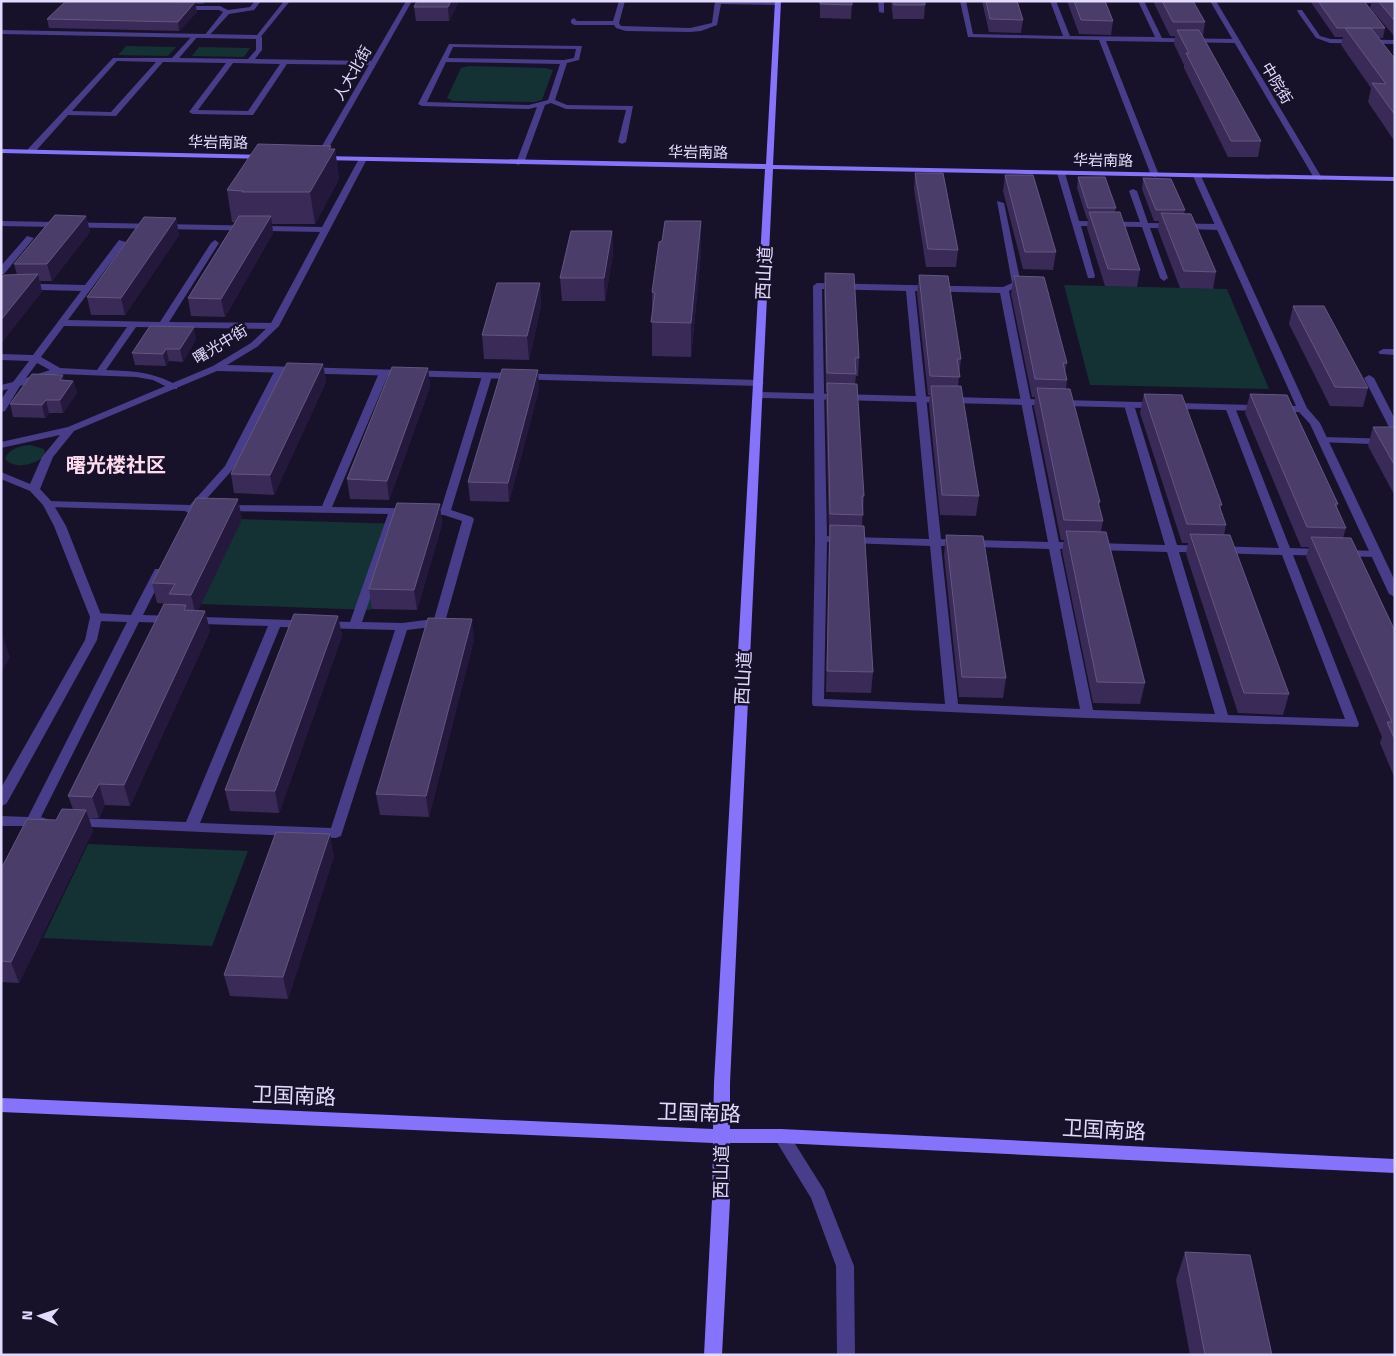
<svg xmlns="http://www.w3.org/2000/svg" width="1396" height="1356" viewBox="0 0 1396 1356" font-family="'Titillium Web','Noto Sans SC',sans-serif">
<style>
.green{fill:#143134}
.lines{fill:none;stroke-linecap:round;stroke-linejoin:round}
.lane{fill:#483d88;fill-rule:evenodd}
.street{fill:#483d88;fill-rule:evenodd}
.secondary{fill:#8673fc;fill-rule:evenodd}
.wall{fill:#392a57}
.shaded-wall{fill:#24183d}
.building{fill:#4b3d69;stroke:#635680}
.labels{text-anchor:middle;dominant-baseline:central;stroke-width:5;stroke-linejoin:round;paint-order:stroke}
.far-street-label{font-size:15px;fill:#e3dbfe;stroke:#18112a}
.street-label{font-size:18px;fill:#e3dbfe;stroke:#18112a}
.quarter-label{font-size:20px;font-weight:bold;fill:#fedcee;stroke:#18112a}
.near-street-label{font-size:21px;fill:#e3dbfe;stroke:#18112a}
</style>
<rect width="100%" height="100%" fill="#18112a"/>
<path class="green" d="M126,46L176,47L168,56L118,55Z
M199,47L250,48L244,57L192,56Z
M468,66L546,68L553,70L542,100L534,102L453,101L447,98L461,68Z
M1064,285L1227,289L1269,389L1090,385Z
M30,445L44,449L45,455C36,465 15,470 5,459C9,448 20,446 30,445Z
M242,519L401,524L371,610L201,604Z
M88,844L248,851L212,946L43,938Z"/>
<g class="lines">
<path class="lane" d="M255,1H261L254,10L229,14L207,38L204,36L223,12L219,10H179L176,8L179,6H220L228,10L250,7Z
M619,1H625L619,23L621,26L690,28L712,23L715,1H778L780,3L777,5L721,4L717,25L701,31L690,32L626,31L616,28L614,25H574L571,23V20L574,18L577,21H613Z
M878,1H884V13L879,12Z
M960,1H966L973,34L1063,36L1050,1H1056L1070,36L1155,37L1138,1H1144L1162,38L1236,39L1239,41L1236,43L1106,41L1159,175L1155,177L1151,175L1099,40L968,37Z
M1298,10H1302L1320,36L1331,39L1395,40V44L1330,43L1316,38L1297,11Z
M193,35L198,36L179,58L248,59L256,50V37L259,35L262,37V50L255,59L373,61L376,63L373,65L287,64L253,115H250L193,114L189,112L226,63L163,62L116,116L68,115L34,153H28V149L113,58H172ZM117,61L156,62L111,112L72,111ZM233,63L280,64L248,111L198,110Z
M449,44L582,46L579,60L567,63L555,100L567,105L633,106L626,142L622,144L618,142L626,110L566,109L551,103L545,105L524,163L517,165L516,163L537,107L529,109L422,106L418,104ZM453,47L576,49L574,58L564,60L448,58ZM446,62L560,64L548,100L529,105L427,102Z
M1058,171L1065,173L1079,221L1140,222L1129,191L1133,189L1137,191L1148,223L1220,224L1224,227L1220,230L1150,228L1168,278L1164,281L1160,278L1142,227L1081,226L1095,276L1094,278H1088L1057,173Z
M997,201L1004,203L1021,284L1009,291L1059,542L1165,545L1124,405L1129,402L1134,405L1177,545L1279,548L1225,407L1226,405H1234L1290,548L1376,551L1382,554L1376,557L1293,555L1359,724L1358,727L1087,718L813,706L812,703L815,539L813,286L817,283L1003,287L1012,283ZM822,289L906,291L929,539L849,537L843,540L849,543L930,546L945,704L824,699L827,542L833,541L835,539L833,537L827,536ZM915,291L1000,293L1048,542L941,539ZM941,546L1049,549L1080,709L958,704ZM1060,549L1167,552L1215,714L1093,710ZM1179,552L1282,555L1345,719L1228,715Z
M27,236L34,238L4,274L1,275V266Z
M119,240L126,242L68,320L160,322L211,243L215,240L219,243L169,322L274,323L279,326L274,329L136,327L106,370C134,371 152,372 177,385V389H171L153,380L136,377L59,374L20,386L5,411L1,412V400L8,389L1,391V385L13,382L29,361L1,360V354L33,355L81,291L1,289V283L85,285ZM64,326L127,327L97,370L60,368L41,357ZM37,363L50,370L26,378Z
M1383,349H1395V355L1380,354L1378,352Z
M280,367L285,370L235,467L201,505L203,508L190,514L185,511L48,507L43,504L48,501L190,505L225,466L275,370Z
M384,370L389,373L332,507L441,509L482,376L487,373L492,376L451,510L472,517L474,519L445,622L439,626L407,630L341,836L336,838L70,826L68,823L70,820L75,818L186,822L268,626L139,622L41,817L47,819L49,822L47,825L37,827L34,831H24L23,826H1V816L28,817L127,622L96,621L90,617L96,613L131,615L155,569H163L165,571L143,615L350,622L388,514L223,511L218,508L223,505L322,506L379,373ZM399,514L444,515L462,521L434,619L402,623L362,622ZM280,627L395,630L331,828L200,823Z
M1369,375L1374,378L1395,419V432L1390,429L1364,378Z
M1323,437L1395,439V445L1319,442L1318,440Z
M781,1129L787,1131L824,1190L854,1266L855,1355H837L836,1266L811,1198L773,1136L775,1131Z"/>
<path class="street" d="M284,1H290L259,39L1,34V30L257,35Z
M406,1H412L323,158L316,160L315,158Z
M1210,1H1216L1322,178L1321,180L1314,178Z
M1362,1H1395V4L1365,3Z
M360,157L367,159L279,326L257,347L227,365L759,380L764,383L759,386L217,371L74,431L53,457L40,489L52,502L66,526L102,617L97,640L8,801L6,804L1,806V788L85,640L90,617L54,526L43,505L30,491L1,479V472L30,484L42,457L60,435L1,448V442L68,427L213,366L251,343L270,325L320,232L1,226V221L322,227Z
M1194,174L1201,176L1307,408L1320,423L1395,581V597L1389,594L1310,424L1299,412L758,398L753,395L758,392L1296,406L1193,176Z"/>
<path class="secondary" d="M775,1H781L773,165L1395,177V181L773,169L730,1083V1129H781L1395,1159V1173L781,1143H730V1200L722,1355H704L712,1200L713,1143L1,1112V1098L713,1129L714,1083L765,169L320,160L316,158L320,156L766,164Z
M1,149L265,155L269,157L265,159L1,153Z"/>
</g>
<path class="wall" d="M66,1H206L203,4H195L197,12L179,31L49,28L47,19Z
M459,1L449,21H416L414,7Z
M820,1H852L851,19L820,18Z
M891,1H925V5L924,19H893Z
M982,1H1017L1023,20L1021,33L989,32Z
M1067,1H1105L1113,21L1111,35L1079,34Z
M1153,1H1193L1205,22L1203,36L1261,141L1258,157H1228L1184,68V65L1174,44L1175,36H1170Z
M1310,1H1363L1385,28L1383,38H1378L1395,59V142L1368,102L1371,88L1341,45L1343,37H1335Z
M1372,1H1395V37L1370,8Z
M331,149H335L339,179L315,224H272L273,233L225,317L191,316L188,298L235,222H232L227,190Z
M915,173L958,250L956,267H926L914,189Z
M1005,175L1056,252L1053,270L1023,269L1003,191Z
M1078,177L1116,208L1115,212L1140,270L1137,287L1105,286L1087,228L1088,219H1087L1077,188Z
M1143,178L1185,210L1184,214L1216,272L1213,289L1180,288L1158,230L1159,221H1154L1142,189Z
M86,216L90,232L52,281H40L42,292L17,275L14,264Z
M176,218L179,235L125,315H91L87,297Z
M612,231L613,254L605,301H562L560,278Z
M701,253L691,357L652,356V292Z
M825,273L859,358L858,376H856L855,384L864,496L862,526L873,672L871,693L826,692L829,534L826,402L827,392H826L824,291Z
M919,275L961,359L958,386L979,496L976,516L940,515L929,404L930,395H928L917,293Z
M1014,276L1067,363L1065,372L1067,380L1066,389L1100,502L1099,506L1103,521L1101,532L1145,683L1140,704L1093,703L1062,551L1064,540H1061L1034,407L1035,397H1032L1011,294Z
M540,283L541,306L529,360L484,359L482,335Z
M1293,306L1368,388L1363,407L1330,406L1289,324Z
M196,339L183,362L169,361L166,366L135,365L132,353Z
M323,364L326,382L274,495L234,493L231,474Z
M428,368L430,387L389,500L350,499L347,479Z
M65,381H73L77,393L63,413H49L45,418L13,417L10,404Z
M539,389L509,502L470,501L468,482Z
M1144,394L1222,505L1220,509L1226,525L1224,535L1289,694L1283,715L1238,713L1186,554L1188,543H1182L1140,413Z
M1250,394L1338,504L1337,508L1346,528L1343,538L1395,631V779L1380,743L1382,737L1306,557L1309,547H1301L1245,413Z
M1373,427H1395V496L1368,446Z
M440,504L442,524L417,610L372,609L369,589Z
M242,519L198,610L205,611L210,631L130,806L105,805L99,818H89L93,831L19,983L1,982V869L56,820L73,809L68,796L172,605V604L157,603L152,583Z
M946,535L1006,678L1003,698L959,697L944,555Z
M338,616L342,636L279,813L230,811L225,790Z
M474,639L429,817L380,815L376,794Z
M334,856L288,999L230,996L224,975Z
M1185,1252L1272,1355H1190L1176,1280Z"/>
<path class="shaded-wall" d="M451,1H459L449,21L448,7Z
M195,2L197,12L179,31L178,22Z
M331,146L332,154L335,149L339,179L315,224L310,192Z
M86,216L90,232L52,281L47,264Z
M271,216L273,233L225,317L221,299Z
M176,218L179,235L125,315L121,298Z
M701,221V253L691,357V323Z
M612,231L613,254L605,301L604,278Z
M38,274L42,292L1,344V320Z
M540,283L541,306L529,360L527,336Z
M194,327L196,339L183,362L180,349Z
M166,349L169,361L166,366L163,354Z
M323,364L326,382L274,495L270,475Z
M428,368L430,387L389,500L387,481Z
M538,370L539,389L509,502L508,483Z
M63,375L67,388L60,380Z
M73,381L77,393L63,413L60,400Z
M46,400L49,413L45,418L42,405Z
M238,499L242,519L196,615L191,595Z
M440,504L442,524L417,610L414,590Z
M205,611L210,631L130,806L124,785Z
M338,616L342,636L279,813L275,791Z
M472,619L474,639L429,817L426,796Z
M3,637L10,657L1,673V640Z
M99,784L105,805L99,818L92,797Z
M86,810L93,831L19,983L11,962Z
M330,834L334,856L288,999L283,977Z"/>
<path class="building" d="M66,1H125L195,2L178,22L47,19Z
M417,1H451L448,7H414Z
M820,1H852V5L820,4Z
M894,1H925V5H894Z
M986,1H1017L1023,20L990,19Z
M1074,1H1105L1113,21L1081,20Z
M1162,1H1193L1205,22H1173Z
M1318,1H1364L1385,28H1337Z
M1378,1H1395V21Z
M1345,28H1371L1395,59V115L1372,83L1386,84Z
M1177,30H1199L1261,141H1231L1186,53H1189Z
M258,144L331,146L329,149H335L310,192H242L243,191L227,190Z
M915,173H943L958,250L928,249Z
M1005,175H1033L1056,252H1025Z
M1078,177H1105L1116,208H1088Z
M1143,178L1171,179L1185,210H1156Z
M1089,212H1120L1140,270L1108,269Z
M1161,213L1191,214L1216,272L1184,271Z
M55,215L86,216L47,264H14Z
M239,216H271L221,299L188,298Z
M144,217L176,218L121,298L87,297Z
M665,221H701L691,323L651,322L655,293L652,292L659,242L662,241Z
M571,231H612L604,278H560Z
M825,273L854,274L859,358H855L856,374L827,373Z
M38,274L1,320V278L4,275Z
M919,275L948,276L961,359H957L960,377L930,376Z
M1014,276L1044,277L1067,363H1063L1067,380L1035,379Z
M497,283H540L527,336L482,335Z
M1293,306H1324L1368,388L1335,387Z
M150,326L194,327L180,349H166L163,354L132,353Z
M287,363L323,364L270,475L231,474Z
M392,367L428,368L387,481L347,479Z
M502,369L538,370L508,483L468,482Z
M32,374L63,375L60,380L73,381L60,400H46L42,405L10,404Z
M827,383L857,384L864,496H862L863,515L830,514Z
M931,386H961L979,496L942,495Z
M1037,388L1070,389L1100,502H1098L1103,521L1064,520Z
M1144,394L1182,395L1222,505H1219L1226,525L1187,524Z
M1250,394L1287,395L1338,504H1335L1346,528L1307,527Z
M1373,427H1395V466Z
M196,498L238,499L191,595L169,594L175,584L152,583Z
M397,503L440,504L414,590L369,589Z
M830,525L864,526L873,672L827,671Z
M1066,531L1106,532L1145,683L1097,682Z
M1190,534L1230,535L1289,694L1244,693Z
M946,535L983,536L1006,678L962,677Z
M1311,537L1351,538L1395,631V740L1387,722H1392Z
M164,604L186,605L184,610L205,611L124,785L99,784L92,797L68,796Z
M294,614L338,616L275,791L225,790Z
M428,618L472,619L426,796L376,794Z
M62,809L86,810L11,962L1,961V869L27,819L56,820Z
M276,832L330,834L283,977L224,975Z
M1185,1252L1250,1255L1272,1355H1205Z"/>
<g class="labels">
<g class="far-street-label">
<text transform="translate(352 73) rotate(-60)">人大北街</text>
<text transform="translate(1277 83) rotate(59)">中院街</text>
<text transform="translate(218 142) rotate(1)">华岩南路</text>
<text transform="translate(698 152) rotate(1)">华岩南路</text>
<text transform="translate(1103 160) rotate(1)">华岩南路</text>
<text transform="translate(220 344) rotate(-31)">曙光中街</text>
</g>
<g class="street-label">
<text transform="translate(764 273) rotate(-87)">西山道</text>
<text transform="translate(743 678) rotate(-87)">西山道</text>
<text transform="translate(721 1172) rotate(-89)">西山道</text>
</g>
<g class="quarter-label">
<text x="116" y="464">曙光楼社区</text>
</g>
<g class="near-street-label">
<text transform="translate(294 1095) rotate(2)">卫国南路</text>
<text transform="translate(699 1112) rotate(2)">卫国南路</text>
<text transform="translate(1104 1129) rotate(3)">卫国南路</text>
</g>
</g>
<rect width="1396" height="1356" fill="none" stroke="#e3dbfe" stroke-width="5"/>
<g transform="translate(40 1316) rotate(273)" stroke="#18112a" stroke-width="4" paint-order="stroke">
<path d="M0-4L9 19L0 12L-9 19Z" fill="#e3dbfe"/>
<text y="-8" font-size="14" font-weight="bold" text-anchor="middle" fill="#e3dbfe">N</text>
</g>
</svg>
